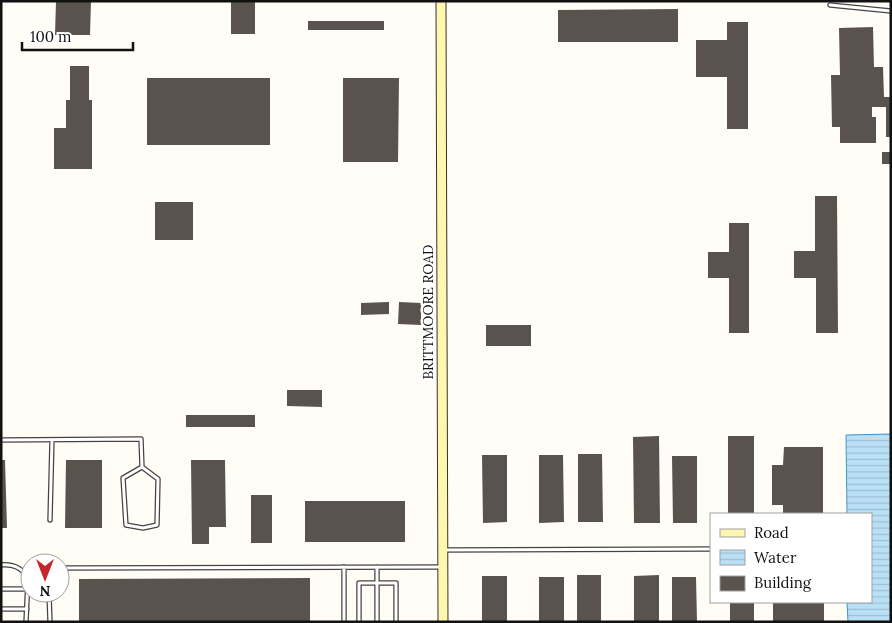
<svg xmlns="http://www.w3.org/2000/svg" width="892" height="623" viewBox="0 0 892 623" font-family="Lora,serif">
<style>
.water{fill:url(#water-rules);stroke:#3f96cf}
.building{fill:#5a524d}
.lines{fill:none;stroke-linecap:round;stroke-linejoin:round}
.service-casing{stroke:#444;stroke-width:5.5}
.secondary-casing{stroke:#333;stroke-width:11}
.service{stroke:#fff;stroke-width:3}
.secondary{stroke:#fff6b0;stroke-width:9}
.labels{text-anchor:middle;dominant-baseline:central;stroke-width:5;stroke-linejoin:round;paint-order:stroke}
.street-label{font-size:14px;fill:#111;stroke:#fff}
</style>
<defs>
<pattern id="water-rules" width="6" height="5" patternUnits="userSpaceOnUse" patternTransform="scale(1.25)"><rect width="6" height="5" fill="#b9e0f7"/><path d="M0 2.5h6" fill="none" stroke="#9ebfd3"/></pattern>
</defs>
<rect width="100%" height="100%" fill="#fffdf5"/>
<path class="water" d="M891,434V622H848L847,602H871V514H847L846,435Z"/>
<path class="building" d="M56,1H91L90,35H55Z
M231,1H255V34H231Z
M678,9V42H558V10Z
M308,21H384V30H308Z
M727,22H748V129H727V77H696V40H727Z
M873,27L874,67H883L884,97H891V137H886V107H872V117H876V143H840V127H832L831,75H840L839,28Z
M70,66H89V100H92V169H54V128H66V100H70Z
M147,78H270V145H147Z
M343,78H399L398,162H343Z
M882,152H891V164H882Z
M815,196H837L838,333H816V278H794V251H815Z
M155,202H193V240H155Z
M729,223H749V333H729V278H708V252H729Z
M389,302V314L361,315V303Z
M399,302L421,303V325L398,324Z
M486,325H531V346H486Z
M287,390H322V407L287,406Z
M186,415H255V427H186Z
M659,436L660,523H634L633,437Z
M728,436H754V514H728Z
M784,447H823V514H783V505H772V465H783Z
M578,454H602L603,522H578Z
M482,455H507V522L483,523Z
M539,455H563L564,522L539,523Z
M672,456H697V523H673Z
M1,460H5L7,528H1Z
M66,460H102V528H65Z
M191,460H225L226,527H209V544H192Z
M251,495H272V543H251Z
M305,501H405V542H305Z
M577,575H601V622H577Z
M659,575V622H634V576Z
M482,576H507V622H482Z
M539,577H564V622H539Z
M672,577H696L697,622H672Z
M310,578V622H79V579Z
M730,602H754V622H730Z
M773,602H824V622H773Z"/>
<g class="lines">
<defs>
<path id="service" d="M830,5L891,11
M1,440L141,439L142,467
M142,467L158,479L157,525L143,528L126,525L123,478Z
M50,520L52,440
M443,550L711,549
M1,565C13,564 22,567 28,579L26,622
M344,567V622
M377,567V622
M60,571L61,568L442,567
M1,589H27
M49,593L50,622
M1,609H27
M359,622V583H396V622"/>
<path id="secondary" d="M441,1L443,622"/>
</defs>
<use href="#service" class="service-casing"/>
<use href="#secondary" class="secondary-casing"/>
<use href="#service" class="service"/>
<use href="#secondary" class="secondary"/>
</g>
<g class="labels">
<g class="street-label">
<text transform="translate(428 312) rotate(-90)">BRITTMOORE ROAD</text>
</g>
</g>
<rect width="892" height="623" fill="none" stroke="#111111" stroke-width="5"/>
<rect x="710" y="513" width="162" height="90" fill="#ffffff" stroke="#a0a0a0"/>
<rect x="720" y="529" width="25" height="8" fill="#fff6b0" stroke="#a0a0a0"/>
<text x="754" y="538" font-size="15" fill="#111111">Road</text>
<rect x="720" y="550" width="25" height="15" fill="url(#water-rules)" stroke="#a0a0a0"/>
<text x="754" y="563" font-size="15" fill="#111111">Water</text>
<rect x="720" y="576" width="25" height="15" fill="#5a524d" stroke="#a0a0a0"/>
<text x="754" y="588" font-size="15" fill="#111111">Building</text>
<g transform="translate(45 578) rotate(180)"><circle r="24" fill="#ffffff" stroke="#a0a0a0"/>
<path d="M0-4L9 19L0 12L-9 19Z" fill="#c4262e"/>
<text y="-8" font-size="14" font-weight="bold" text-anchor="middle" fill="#111111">N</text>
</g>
<path d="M22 42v8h111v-8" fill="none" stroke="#111111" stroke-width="2.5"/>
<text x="30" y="42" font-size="15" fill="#111111" stroke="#ffffff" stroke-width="4" paint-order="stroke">100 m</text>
</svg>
